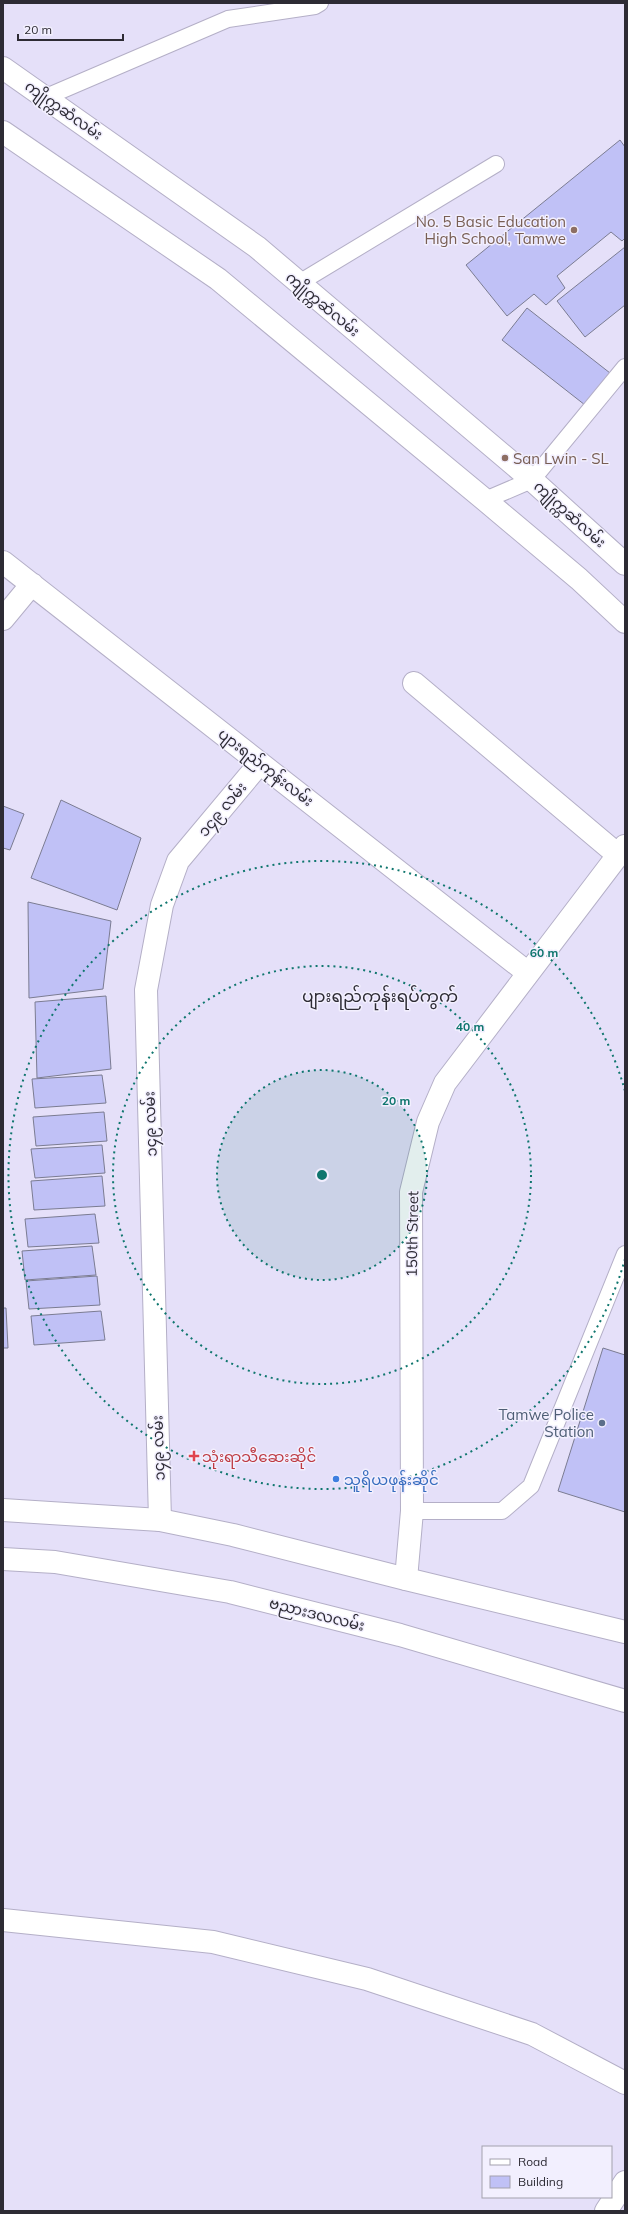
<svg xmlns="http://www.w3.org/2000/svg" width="628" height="2214" viewBox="0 0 628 2214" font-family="Mulish,'Noto Sans Myanmar',sans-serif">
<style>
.building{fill:#c0c1f6;stroke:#7b7c92}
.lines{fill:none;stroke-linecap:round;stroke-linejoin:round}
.lane-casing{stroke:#b4afc7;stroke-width:18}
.street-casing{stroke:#b4afc7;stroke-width:24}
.primary-casing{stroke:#b4afc7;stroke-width:24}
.lane{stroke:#fff;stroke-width:16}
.street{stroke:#fff;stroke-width:22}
.primary{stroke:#fff;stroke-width:22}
.ring{fill:none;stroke:#0f766e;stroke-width:2;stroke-dasharray:2 4}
.education-dot{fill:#8d6e63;stroke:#f2effe;stroke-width:1.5}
.service-dot{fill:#5c6f8a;stroke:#f2effe;stroke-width:1.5}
.health-dot{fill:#e0444e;stroke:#f2effe;stroke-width:1.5}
.shop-dot{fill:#3f7fe0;stroke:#f2effe;stroke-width:1.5}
.labels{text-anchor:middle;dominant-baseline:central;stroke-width:3;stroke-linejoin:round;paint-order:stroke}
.street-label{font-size:15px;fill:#2d2b34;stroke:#f2effe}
.education-label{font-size:15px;fill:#785e54;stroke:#f2effe;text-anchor:end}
.service-label{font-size:15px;fill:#4e5e75;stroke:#f2effe;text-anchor:end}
.health-label{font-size:15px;fill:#be3a42;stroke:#f2effe;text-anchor:start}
.shop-label{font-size:15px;fill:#366cbe;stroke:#f2effe;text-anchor:start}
.quarter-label{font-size:17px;fill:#2d2b34;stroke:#f2effe}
.centre{fill:#0f766e;stroke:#f2effe;stroke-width:2}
.ring-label{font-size:12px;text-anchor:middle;font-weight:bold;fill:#0f766e;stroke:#f2effe;stroke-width:3;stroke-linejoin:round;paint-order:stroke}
</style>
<rect width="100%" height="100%" fill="#e5e0f9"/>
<path class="building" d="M620,140L625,147V238L622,241L611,232L557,276L565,288L546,305L534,294L507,316L466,265Z
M625,247V305L585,337L557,301Z
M527,308L610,373L585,405L502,340Z
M61,800L141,838L117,910L31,878Z
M3,806L24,814L10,850L3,848Z
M28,902L111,921L103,989L29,998Z
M106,996L111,1069L37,1078L35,1002Z
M102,1075L106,1103L35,1108L32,1079Z
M104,1112L107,1141L36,1146L33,1117Z
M102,1145L105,1173L35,1178L31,1149Z
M102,1176L105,1206L34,1210L31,1181Z
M95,1214L99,1243L28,1247L25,1219Z
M92,1246L96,1275L25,1280L22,1251Z
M97,1276L100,1305L29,1309L26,1281Z
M3,1308H6L8,1348H3Z
M101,1311L105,1340L34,1345L31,1316Z
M603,1348L625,1355V1512L558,1491Z"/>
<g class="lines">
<defs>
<path id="lane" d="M46,97L228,19L315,6L320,3
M299,283L496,164
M485,500L532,480L625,367
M412,1511H502L531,1486L625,1254"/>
<path id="street" d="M3,562L528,973
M3,619L32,584
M414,683L618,855
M160,1520L146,990L162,905L178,861L260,763
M406,1579L412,1511L411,1192L428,1122L445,1083L625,846
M3,1920L213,1942L367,1979L532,2034L625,2083
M606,2211L625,2182"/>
<path id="primary" d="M3,68L257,247L532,480L625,564
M3,132L218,279L485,500L579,579L625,622
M3,1510L160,1520L233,1535L406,1579L625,1632
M3,1559L55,1562L230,1592L400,1635L625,1701"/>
</defs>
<use href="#lane" class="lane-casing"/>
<use href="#street" class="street-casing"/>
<use href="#primary" class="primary-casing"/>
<use href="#lane" class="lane"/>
<use href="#street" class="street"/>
<use href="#primary" class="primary"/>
</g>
<circle cx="322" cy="1175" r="105" fill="#0f766e" fill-opacity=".12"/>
<g class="ring">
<circle cx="322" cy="1175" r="105"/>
<circle cx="322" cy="1175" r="209"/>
<path d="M625 1259A314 314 0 1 1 625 1091"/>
</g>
<g class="education-dot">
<circle cx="574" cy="230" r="4"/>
<circle cx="505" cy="458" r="4"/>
</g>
<circle class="service-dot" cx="602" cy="1423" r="4"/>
<path class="health-dot" d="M192 1450h4v4h4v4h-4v4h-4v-4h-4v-4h4z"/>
<circle class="shop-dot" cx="336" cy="1479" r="4"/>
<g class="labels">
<g class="street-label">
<text transform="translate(64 110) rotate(35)">ကျိုက္ကဆံလမ်း</text>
<text transform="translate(323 304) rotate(40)">ကျိုက္ကဆံလမ်း</text>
<text transform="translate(570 514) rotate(42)">ကျိုက္ကဆံလမ်း</text>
<text transform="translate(266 767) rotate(38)">ပျားရည်ကုန်းလမ်း</text>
<text transform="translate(222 809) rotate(-50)">၁၄၉ လမ်း</text>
<text transform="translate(150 1124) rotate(-92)">၁၄၉ လမ်း</text>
<text transform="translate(412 1234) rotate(-89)">150th Street</text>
<text transform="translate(158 1448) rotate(-92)">၁၄၉ လမ်း</text>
<text transform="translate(317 1614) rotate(14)">ဗညားဒလလမ်း</text>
</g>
<g class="education-label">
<text x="566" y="221">No. 5 Basic Education<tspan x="566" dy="17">High School, Tamwe</tspan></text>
<text x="513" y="458" text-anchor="start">San Lwin - SL</text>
</g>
<g class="service-label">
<text x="594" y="1414">Tamwe Police<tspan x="594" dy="17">Station</tspan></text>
</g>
<g class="health-label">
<text x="202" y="1456">သုံးရာသီဆေးဆိုင်</text>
</g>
<g class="shop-label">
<text x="344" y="1479">သူရိယဖုန်းဆိုင်</text>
</g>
<g class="quarter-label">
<text x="380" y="995">ပျားရည်ကုန်းရပ်ကွက်</text>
</g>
</g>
<circle cx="322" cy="1175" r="6" class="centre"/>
<g class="ring-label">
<text x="544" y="957">60 m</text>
<text x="470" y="1031">40 m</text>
<text x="396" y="1105">20 m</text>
</g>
<rect width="628" height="2214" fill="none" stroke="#2d2b34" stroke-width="8"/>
<rect x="482" y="2146" width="130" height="52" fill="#f2effe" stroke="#a3a1ad"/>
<rect x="490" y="2159" width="20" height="6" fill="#ffffff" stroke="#a3a1ad"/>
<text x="518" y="2166" font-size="12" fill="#2d2b34">Road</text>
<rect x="490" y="2176" width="20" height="12" fill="#c0c1f6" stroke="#a3a1ad"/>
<text x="518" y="2186" font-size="12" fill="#2d2b34">Building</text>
<path d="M18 34v6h105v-6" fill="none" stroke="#2d2b34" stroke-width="2"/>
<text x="24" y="34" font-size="12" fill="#2d2b34" stroke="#f2effe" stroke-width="3" paint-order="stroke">20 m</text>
</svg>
